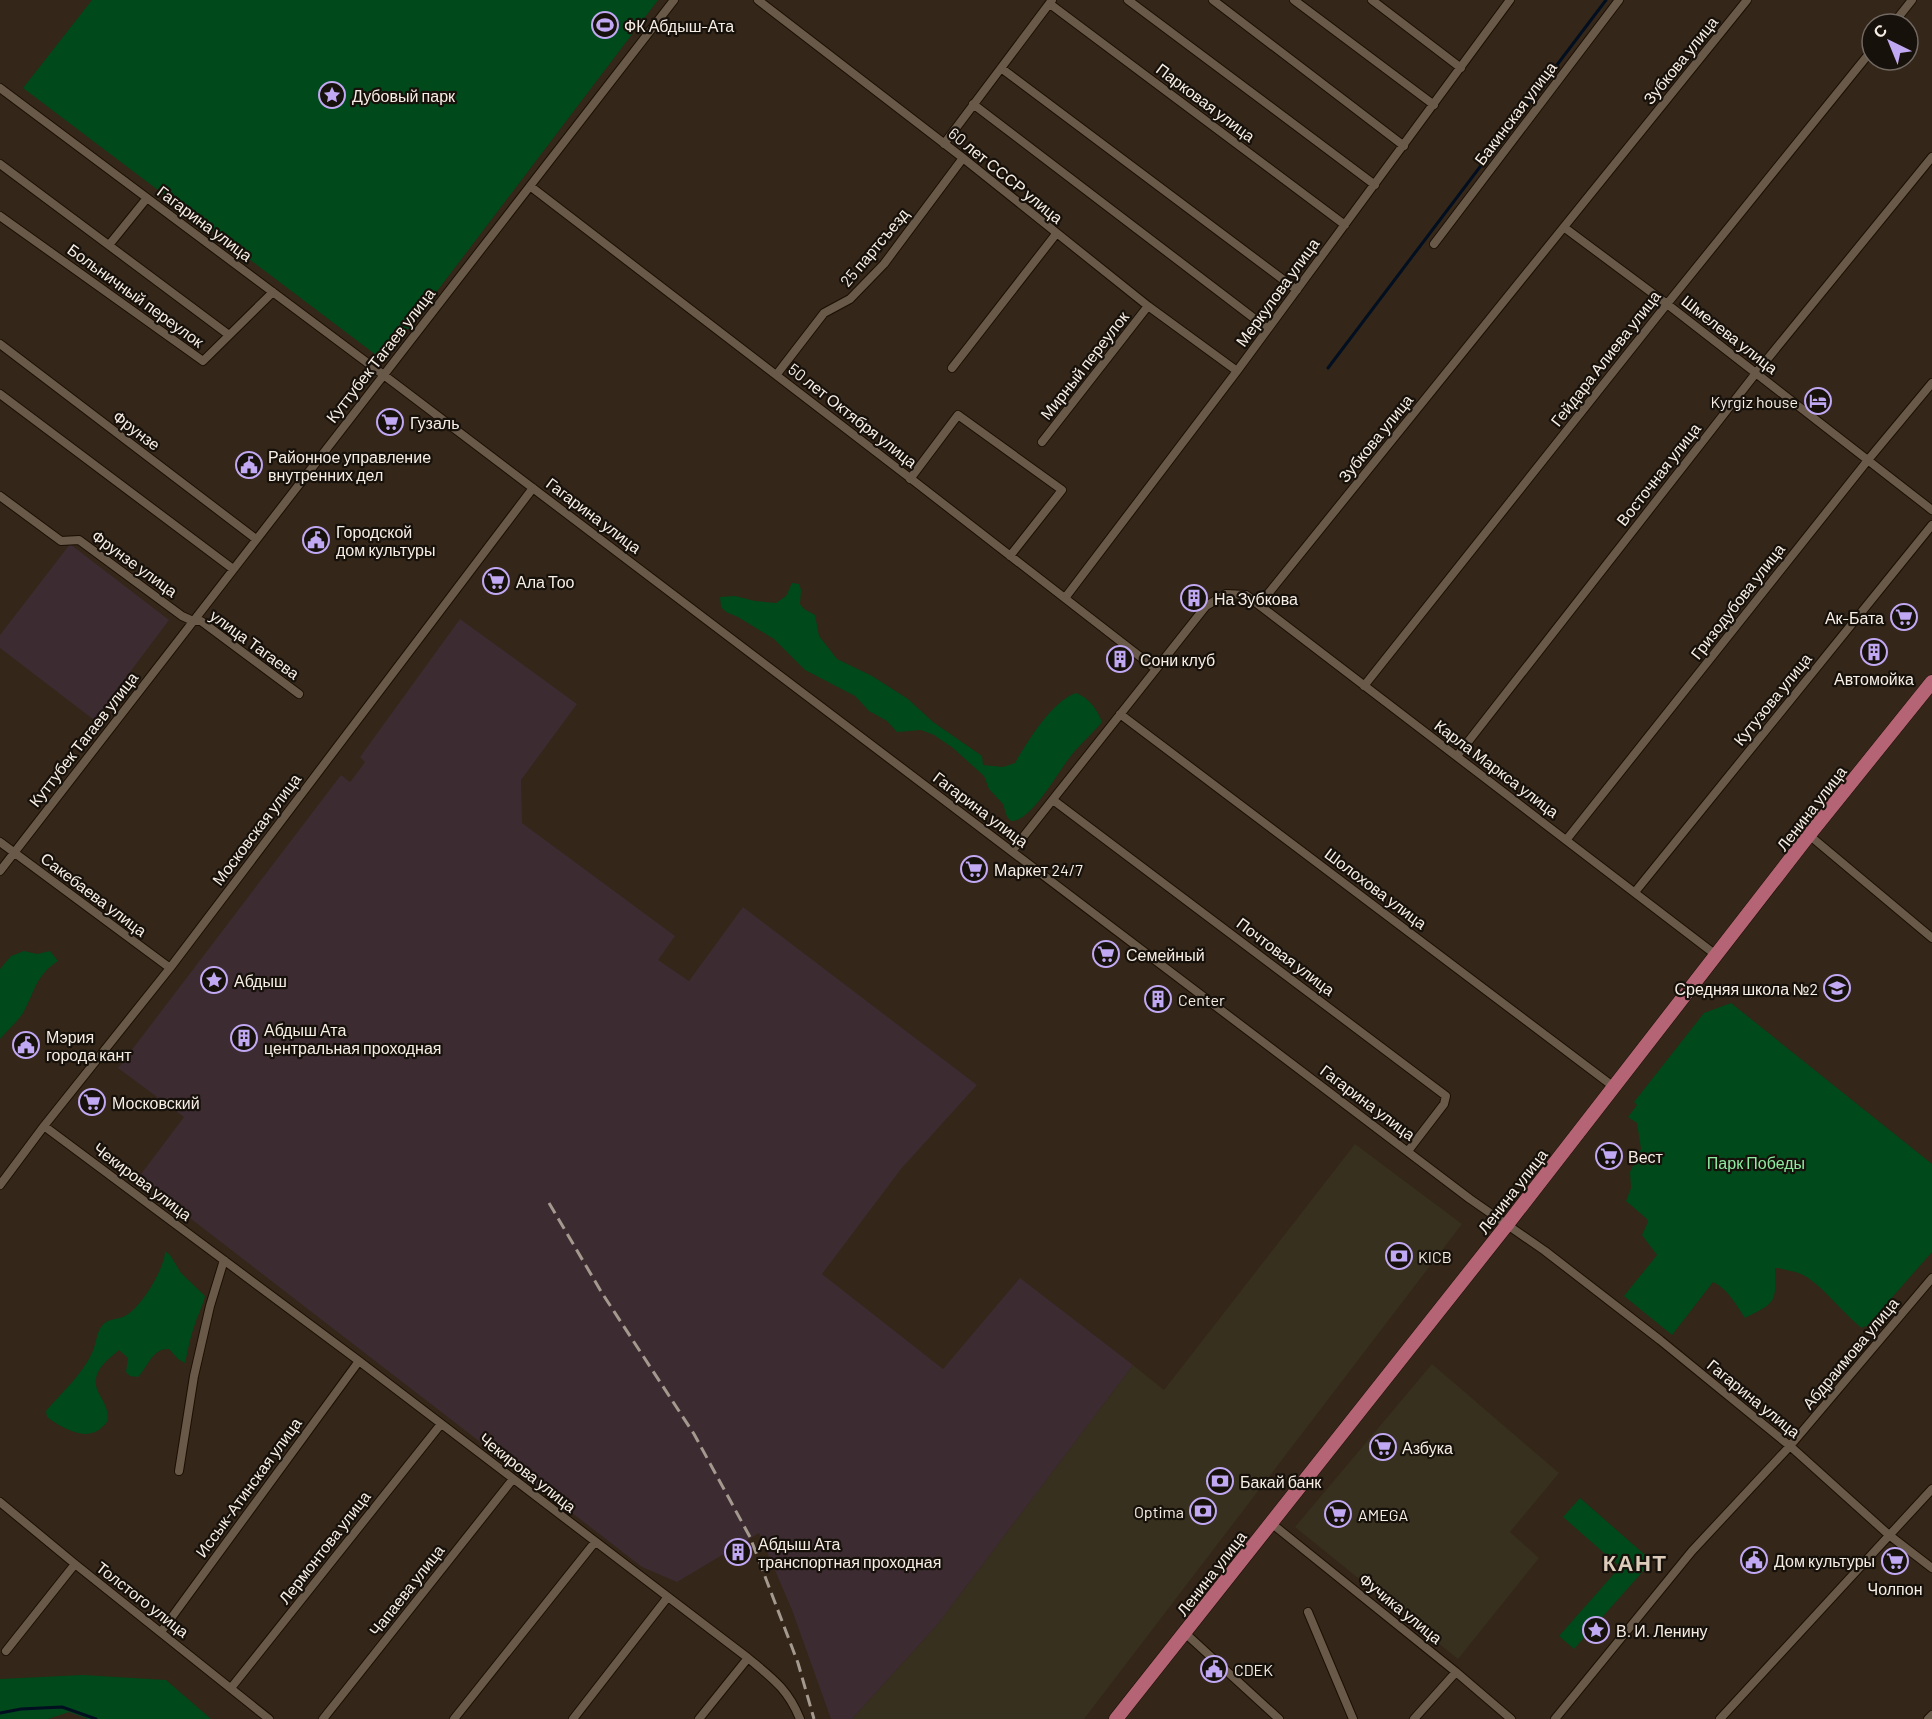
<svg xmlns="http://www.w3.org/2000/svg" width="1932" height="1719" viewBox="0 0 1932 1719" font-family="Barlow,sans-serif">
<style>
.commercial{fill:#38301f}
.industrial{fill:#3d2b32}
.green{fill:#00491b}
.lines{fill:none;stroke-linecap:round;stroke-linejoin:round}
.stream{stroke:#010f20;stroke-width:3}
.minor-casing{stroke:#1b0f03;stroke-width:10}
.primary-casing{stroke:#1b0f03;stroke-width:15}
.minor{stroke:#685949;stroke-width:8}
.primary{stroke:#b46474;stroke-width:14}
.rail{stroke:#a4998e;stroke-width:3;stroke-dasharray:12 6;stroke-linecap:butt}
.labels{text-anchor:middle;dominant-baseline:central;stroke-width:4.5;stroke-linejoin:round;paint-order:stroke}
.poi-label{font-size:16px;fill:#f7eee5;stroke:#17110b;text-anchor:start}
.street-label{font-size:16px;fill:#f7eee5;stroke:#17110b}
.park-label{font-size:16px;fill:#8deba0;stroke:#17110b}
.district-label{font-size:22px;font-weight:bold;letter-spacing:1.5px;fill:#deccba;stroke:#17110b}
</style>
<rect width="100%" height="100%" fill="#342618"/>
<path class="commercial" d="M1355,1144L1462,1224L1084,1719H852L937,1625L1133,1365L1164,1390Z
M1432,1364L1559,1473L1510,1532L1539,1558L1458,1659L1295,1527Z"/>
<path class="industrial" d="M70,544L169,620L94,720L0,648V635Z
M460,619L577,704L521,780L522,823L675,936L658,960L689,981L743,907L977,1085L901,1169L822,1274L943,1369L1020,1278L1133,1365L937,1625L852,1719H831L792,1610L759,1533L677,1582L642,1567L138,1178L184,1117L118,1068L341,775L350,782L360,769L365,762L360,757Z"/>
<path class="green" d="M92,0H658L384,361L23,88Z
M792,583L799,584L801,590L800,604L804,609L815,615L819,636L837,659L872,676L908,699L933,722L982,756L983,765L1003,767L1015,763C1027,742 1052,701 1076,693C1089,698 1097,709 1102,722C1092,734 1080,744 1070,757C1058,772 1031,822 1011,821L1007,817L1003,804L989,789L984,776L953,748L934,735L921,730L897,732L887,721L869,711L855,696L805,670L774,639L738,617L726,612L721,607L720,597L735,596L755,601L776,603L786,596Z
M24,951L37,954L50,951L58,961C35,976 35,992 23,1013C17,1022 7,1031 0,1039V969L11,956Z
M1731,1003L1932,1164V1252L1866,1327L1865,1326L1862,1328C1843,1314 1821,1283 1801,1274C1794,1271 1785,1270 1778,1268H1775C1776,1304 1776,1302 1745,1318C1736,1305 1728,1289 1713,1282L1672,1335L1624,1296L1657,1255L1642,1235L1648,1222L1647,1219L1626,1201L1631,1188L1630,1172L1641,1149L1637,1123L1628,1117L1637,1105L1634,1102L1704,1013Z
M165,1251L170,1255L181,1273L205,1296C203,1306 198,1314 195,1324C190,1337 188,1350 185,1363L178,1359L169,1349C152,1348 148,1367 138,1377L130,1376L126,1372L128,1358L119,1350C111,1357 98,1366 96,1378C93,1392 108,1402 108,1417C108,1422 105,1425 101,1428C86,1442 62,1428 47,1417L46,1411C61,1393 82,1375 92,1353C96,1345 96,1335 101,1327C107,1318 117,1320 125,1316C141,1308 165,1268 165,1251Z
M1580,1498L1652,1561L1574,1649L1559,1636L1620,1567L1563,1517Z
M83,1675L166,1680L211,1719H88L69,1712L48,1719H0V1679Z"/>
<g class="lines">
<path class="stream" d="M1328,368L1606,0
M0,1713L21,1709L62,1707L96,1719"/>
<defs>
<path id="minor" d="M758,0L963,158L1148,306L1237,371
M1128,0L1375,185
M1213,0L1404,146
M1294,0L1434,105
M1372,0L1461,68
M1050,4L1345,225
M1893,24L1912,0
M1001,68L1297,290
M0,88L393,382L1470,1199L1545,1251L1660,1340L1790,1446L1889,1535L1932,1568
M973,104L1268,329
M944,144L1052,0
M0,164L229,335
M530,186C740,346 948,507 1156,669
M0,216L203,361L273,292
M1565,228L1667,304L1932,510
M1434,244L1619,0
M109,245L147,198
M0,344L256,539
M952,368L1056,234
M777,374L824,313L850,299L884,264L963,158
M0,394L233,569
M1042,442L1148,306
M910,479L958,415L1062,490L1010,556
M0,496L61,541L79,540L182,616L193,621H201L299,694
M1065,598L1237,371L1510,0
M1259,605L1747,0
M1364,686L1667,304L1872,50
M1120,714L1614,1087
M1457,756L1756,373L1932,157
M1053,800L1446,1096L1444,1104L1408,1151
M1809,835L1932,938
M1567,839L1868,460L1932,383
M0,842L170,968
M1012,851L1206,606L1226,594L1246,595L1716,955
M0,871L674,0
M1635,892L1932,525
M44,1126L359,1361L748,1658C772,1678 788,1689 800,1719
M0,1185L44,1126L170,968L533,488
M179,1471L194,1376L210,1306L224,1260
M0,1502L75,1564L269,1719
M1271,1523L1456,1672L1511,1719
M1308,1612L1353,1719
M161,1632L359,1361
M1185,1633L1279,1719
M6,1651L75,1564
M231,1688L441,1424
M323,1719L513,1479
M454,1719L595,1542
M573,1719L667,1598
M699,1719L748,1658
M1414,1719L1456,1672
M1555,1719L1692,1551L1790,1446L1932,1278
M1720,1719L1932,1489
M1928,1719L1932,1715"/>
<path id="primary" d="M1116,1719L1506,1226L1809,835L1932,682"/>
</defs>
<use href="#minor" class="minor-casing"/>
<use href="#primary" class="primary-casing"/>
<use href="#minor" class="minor"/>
<use href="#primary" class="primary"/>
<path class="rail" d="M549,1203L602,1293L694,1434L750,1537L798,1663L814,1719"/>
</g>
<defs>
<symbol id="stadium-ring" viewBox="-11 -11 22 22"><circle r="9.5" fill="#17110b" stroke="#c1a8f3" stroke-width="1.5"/><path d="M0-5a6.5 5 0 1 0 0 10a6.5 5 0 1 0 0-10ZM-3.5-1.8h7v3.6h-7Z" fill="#c1a8f3"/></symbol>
<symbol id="sight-ring" viewBox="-11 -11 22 22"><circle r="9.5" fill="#17110b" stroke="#c1a8f3" stroke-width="1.5"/><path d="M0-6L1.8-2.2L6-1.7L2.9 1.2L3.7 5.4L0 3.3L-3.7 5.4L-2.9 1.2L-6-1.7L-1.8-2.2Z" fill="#c1a8f3"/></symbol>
<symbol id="hotel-ring" viewBox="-11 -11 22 22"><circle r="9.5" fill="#17110b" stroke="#c1a8f3" stroke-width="1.5"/><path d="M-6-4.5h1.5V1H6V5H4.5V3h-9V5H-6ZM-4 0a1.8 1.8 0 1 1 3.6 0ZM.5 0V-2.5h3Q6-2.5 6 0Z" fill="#c1a8f3"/></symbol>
<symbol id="supermarket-ring" viewBox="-11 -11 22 22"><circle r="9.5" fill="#17110b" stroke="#c1a8f3" stroke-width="1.5"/><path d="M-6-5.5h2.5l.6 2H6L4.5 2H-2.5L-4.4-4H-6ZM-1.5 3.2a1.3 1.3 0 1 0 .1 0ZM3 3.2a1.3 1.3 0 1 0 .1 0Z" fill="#c1a8f3"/></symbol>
<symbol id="civic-ring" viewBox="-11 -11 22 22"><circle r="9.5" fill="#17110b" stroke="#c1a8f3" stroke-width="1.5"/><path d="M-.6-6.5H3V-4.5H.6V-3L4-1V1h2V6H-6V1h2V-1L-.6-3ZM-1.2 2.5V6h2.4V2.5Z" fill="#c1a8f3"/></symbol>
<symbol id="building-ring" viewBox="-11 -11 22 22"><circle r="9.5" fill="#17110b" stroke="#c1a8f3" stroke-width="1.5"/><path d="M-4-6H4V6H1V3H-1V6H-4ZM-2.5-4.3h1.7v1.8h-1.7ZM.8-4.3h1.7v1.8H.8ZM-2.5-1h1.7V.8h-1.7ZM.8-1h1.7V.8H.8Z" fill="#c1a8f3"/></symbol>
<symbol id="school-ring" viewBox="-11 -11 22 22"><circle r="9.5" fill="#17110b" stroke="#c1a8f3" stroke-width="1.5"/><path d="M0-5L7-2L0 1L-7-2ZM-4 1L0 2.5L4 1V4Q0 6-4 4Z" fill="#c1a8f3"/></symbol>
<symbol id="bank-ring" viewBox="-11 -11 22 22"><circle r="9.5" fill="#17110b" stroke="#c1a8f3" stroke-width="1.5"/><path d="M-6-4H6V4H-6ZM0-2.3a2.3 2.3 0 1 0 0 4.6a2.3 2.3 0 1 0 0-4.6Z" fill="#c1a8f3"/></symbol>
</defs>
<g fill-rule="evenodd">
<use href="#stadium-ring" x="590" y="10" width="30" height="30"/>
<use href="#sight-ring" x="317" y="80" width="30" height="30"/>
<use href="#hotel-ring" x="1803" y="386" width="30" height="30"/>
<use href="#supermarket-ring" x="375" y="407" width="30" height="30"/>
<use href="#civic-ring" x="234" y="450" width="30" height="30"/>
<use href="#civic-ring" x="301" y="525" width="30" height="30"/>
<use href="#supermarket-ring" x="481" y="566" width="30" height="30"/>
<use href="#building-ring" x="1179" y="583" width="30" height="30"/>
<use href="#supermarket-ring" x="1889" y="602" width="30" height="30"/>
<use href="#building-ring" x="1859" y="637" width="30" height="30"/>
<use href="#building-ring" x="1105" y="644" width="30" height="30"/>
<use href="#supermarket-ring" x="959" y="854" width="30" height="30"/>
<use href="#supermarket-ring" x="1091" y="939" width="30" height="30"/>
<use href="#sight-ring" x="199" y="965" width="30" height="30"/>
<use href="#school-ring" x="1822" y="973" width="30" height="30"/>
<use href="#building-ring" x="1143" y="984" width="30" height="30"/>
<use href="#building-ring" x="229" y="1023" width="30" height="30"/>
<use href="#civic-ring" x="11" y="1030" width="30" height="30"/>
<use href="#supermarket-ring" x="77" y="1087" width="30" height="30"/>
<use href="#supermarket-ring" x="1594" y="1141" width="30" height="30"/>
<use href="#bank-ring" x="1384" y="1241" width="30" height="30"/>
<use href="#supermarket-ring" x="1368" y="1432" width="30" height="30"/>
<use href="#bank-ring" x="1205" y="1466" width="30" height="30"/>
<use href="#bank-ring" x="1188" y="1496" width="30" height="30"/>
<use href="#supermarket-ring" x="1323" y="1499" width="30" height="30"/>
<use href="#building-ring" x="723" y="1537" width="30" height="30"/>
<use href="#civic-ring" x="1739" y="1545" width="30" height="30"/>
<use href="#supermarket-ring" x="1880" y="1546" width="30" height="30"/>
<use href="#sight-ring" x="1581" y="1615" width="30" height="30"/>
<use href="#civic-ring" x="1199" y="1654" width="30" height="30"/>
</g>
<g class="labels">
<g class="poi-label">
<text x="624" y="25">ФК Абдыш-Ата</text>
<text x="352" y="95">Дубовый парк</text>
<text x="1798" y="401" text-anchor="end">Kyrgiz house</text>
<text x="410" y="422">Гузаль</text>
<text x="268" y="456">Районное управление<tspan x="268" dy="18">внутренних дел</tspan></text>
<text x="336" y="531">Городской<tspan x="336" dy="18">дом культуры</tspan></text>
<text x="516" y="581">Ала Тоо</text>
<text x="1214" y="598">На Зубкова</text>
<text x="1884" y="617" text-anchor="end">Ак-Бата</text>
<text x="1140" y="659">Сони клуб</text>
<text x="1874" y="678" text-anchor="middle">Автомойка</text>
<text x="994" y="869">Маркет 24/7</text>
<text x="1126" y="954">Семейный</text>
<text x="234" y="980">Абдыш</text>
<text x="1818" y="988" text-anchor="end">Средняя школа №2</text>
<text x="1178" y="999">Center</text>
<text x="264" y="1029">Абдыш Ата<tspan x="264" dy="18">центральная проходная</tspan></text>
<text x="46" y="1036">Мэрия<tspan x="46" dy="18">города кант</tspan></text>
<text x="112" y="1102">Московский</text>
<text x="1628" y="1156">Вест</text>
<text x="1418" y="1256">KICB</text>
<text x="1402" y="1447">Азбука</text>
<text x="1240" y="1481">Бакай банк</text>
<text x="1184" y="1511" text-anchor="end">Optima</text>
<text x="1358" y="1514">AMEGA</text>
<text x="758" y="1543">Абдыш Ата<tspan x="758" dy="18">транспортная проходная</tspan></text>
<text x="1774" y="1560">Дом культуры</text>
<text x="1895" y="1588" text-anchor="middle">Чолпон</text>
<text x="1616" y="1630">В. И. Ленину</text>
<text x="1234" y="1669">CDEK</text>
</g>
<g class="street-label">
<text transform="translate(1680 60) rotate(-51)">Зубкова улица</text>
<text transform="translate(1206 102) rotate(37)">Парковая улица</text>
<text transform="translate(1515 113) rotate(-53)">Бакинская улица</text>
<text transform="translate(1006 175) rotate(39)">60 лет СССР улица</text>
<text transform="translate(205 223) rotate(37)">Гагарина улица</text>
<text transform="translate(874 247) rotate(-50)">25 партсъезд</text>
<text transform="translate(1277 292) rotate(-54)">Меркулова улица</text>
<text transform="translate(136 295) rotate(36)">Больничный переулок</text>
<text transform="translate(1730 334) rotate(38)">Шмелева улица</text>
<text transform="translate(380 355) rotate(-52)">Куттубек Тагаев улица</text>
<text transform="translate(1605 358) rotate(-52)">Гейдара Алиева улица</text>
<text transform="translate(1084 365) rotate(-52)">Мирный переулок</text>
<text transform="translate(853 415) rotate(38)">50 лет Октября улица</text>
<text transform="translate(137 430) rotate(37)">Фрунзе</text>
<text transform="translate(1375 438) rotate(-51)">Зубкова улица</text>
<text transform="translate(1658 474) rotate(-52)">Восточная улица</text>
<text transform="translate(594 515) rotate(37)">Гагарина улица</text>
<text transform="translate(135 563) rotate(36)">Фрунзе улица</text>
<text transform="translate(1737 601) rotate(-52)">Гризодубова улица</text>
<text transform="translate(255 644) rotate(36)">улица Тагаева</text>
<text transform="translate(1772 699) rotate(-51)">Кутузова улица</text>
<text transform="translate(83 739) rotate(-52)">Куттубек Тагаев улица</text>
<text transform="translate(1497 768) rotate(37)">Карла Маркса улица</text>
<text transform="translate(1811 808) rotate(-52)">Ленина улица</text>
<text transform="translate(981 809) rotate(37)">Гагарина улица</text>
<text transform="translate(256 829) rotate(-53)">Московская улица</text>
<text transform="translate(1376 888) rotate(37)">Шолохова улица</text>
<text transform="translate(94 894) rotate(37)">Сакебаева улица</text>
<text transform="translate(1286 956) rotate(37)">Почтовая улица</text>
<text transform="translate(1368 1102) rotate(37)">Гагарина улица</text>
<text transform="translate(143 1181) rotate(37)">Чекирова улица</text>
<text transform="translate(1512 1191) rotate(-52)">Ленина улица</text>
<text transform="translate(1850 1353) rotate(-50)">Абдраимова улица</text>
<text transform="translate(1754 1398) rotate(39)">Гагарина улица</text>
<text transform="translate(528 1472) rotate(38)">Чекирова улица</text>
<text transform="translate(248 1487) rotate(-54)">Иссык-Атинская улица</text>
<text transform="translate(324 1547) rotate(-52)">Лермонтова улица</text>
<text transform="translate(1211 1573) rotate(-52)">Ленина улица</text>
<text transform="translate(406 1590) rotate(-52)">Чапаева улица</text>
<text transform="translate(143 1599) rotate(38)">Толстого улица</text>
<text transform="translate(1401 1608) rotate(39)">Фучика улица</text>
</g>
<g class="park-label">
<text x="1756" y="1162">Парк Победы</text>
</g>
<g class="district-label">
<text x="1635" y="1562">КАНТ</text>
</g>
</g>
<g transform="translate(1890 42) rotate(317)"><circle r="28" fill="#17110b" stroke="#716962" stroke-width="1.5"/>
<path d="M0-4.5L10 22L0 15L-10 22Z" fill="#c1a8f3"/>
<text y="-9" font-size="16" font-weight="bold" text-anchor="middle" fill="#f7eee5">С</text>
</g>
</svg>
